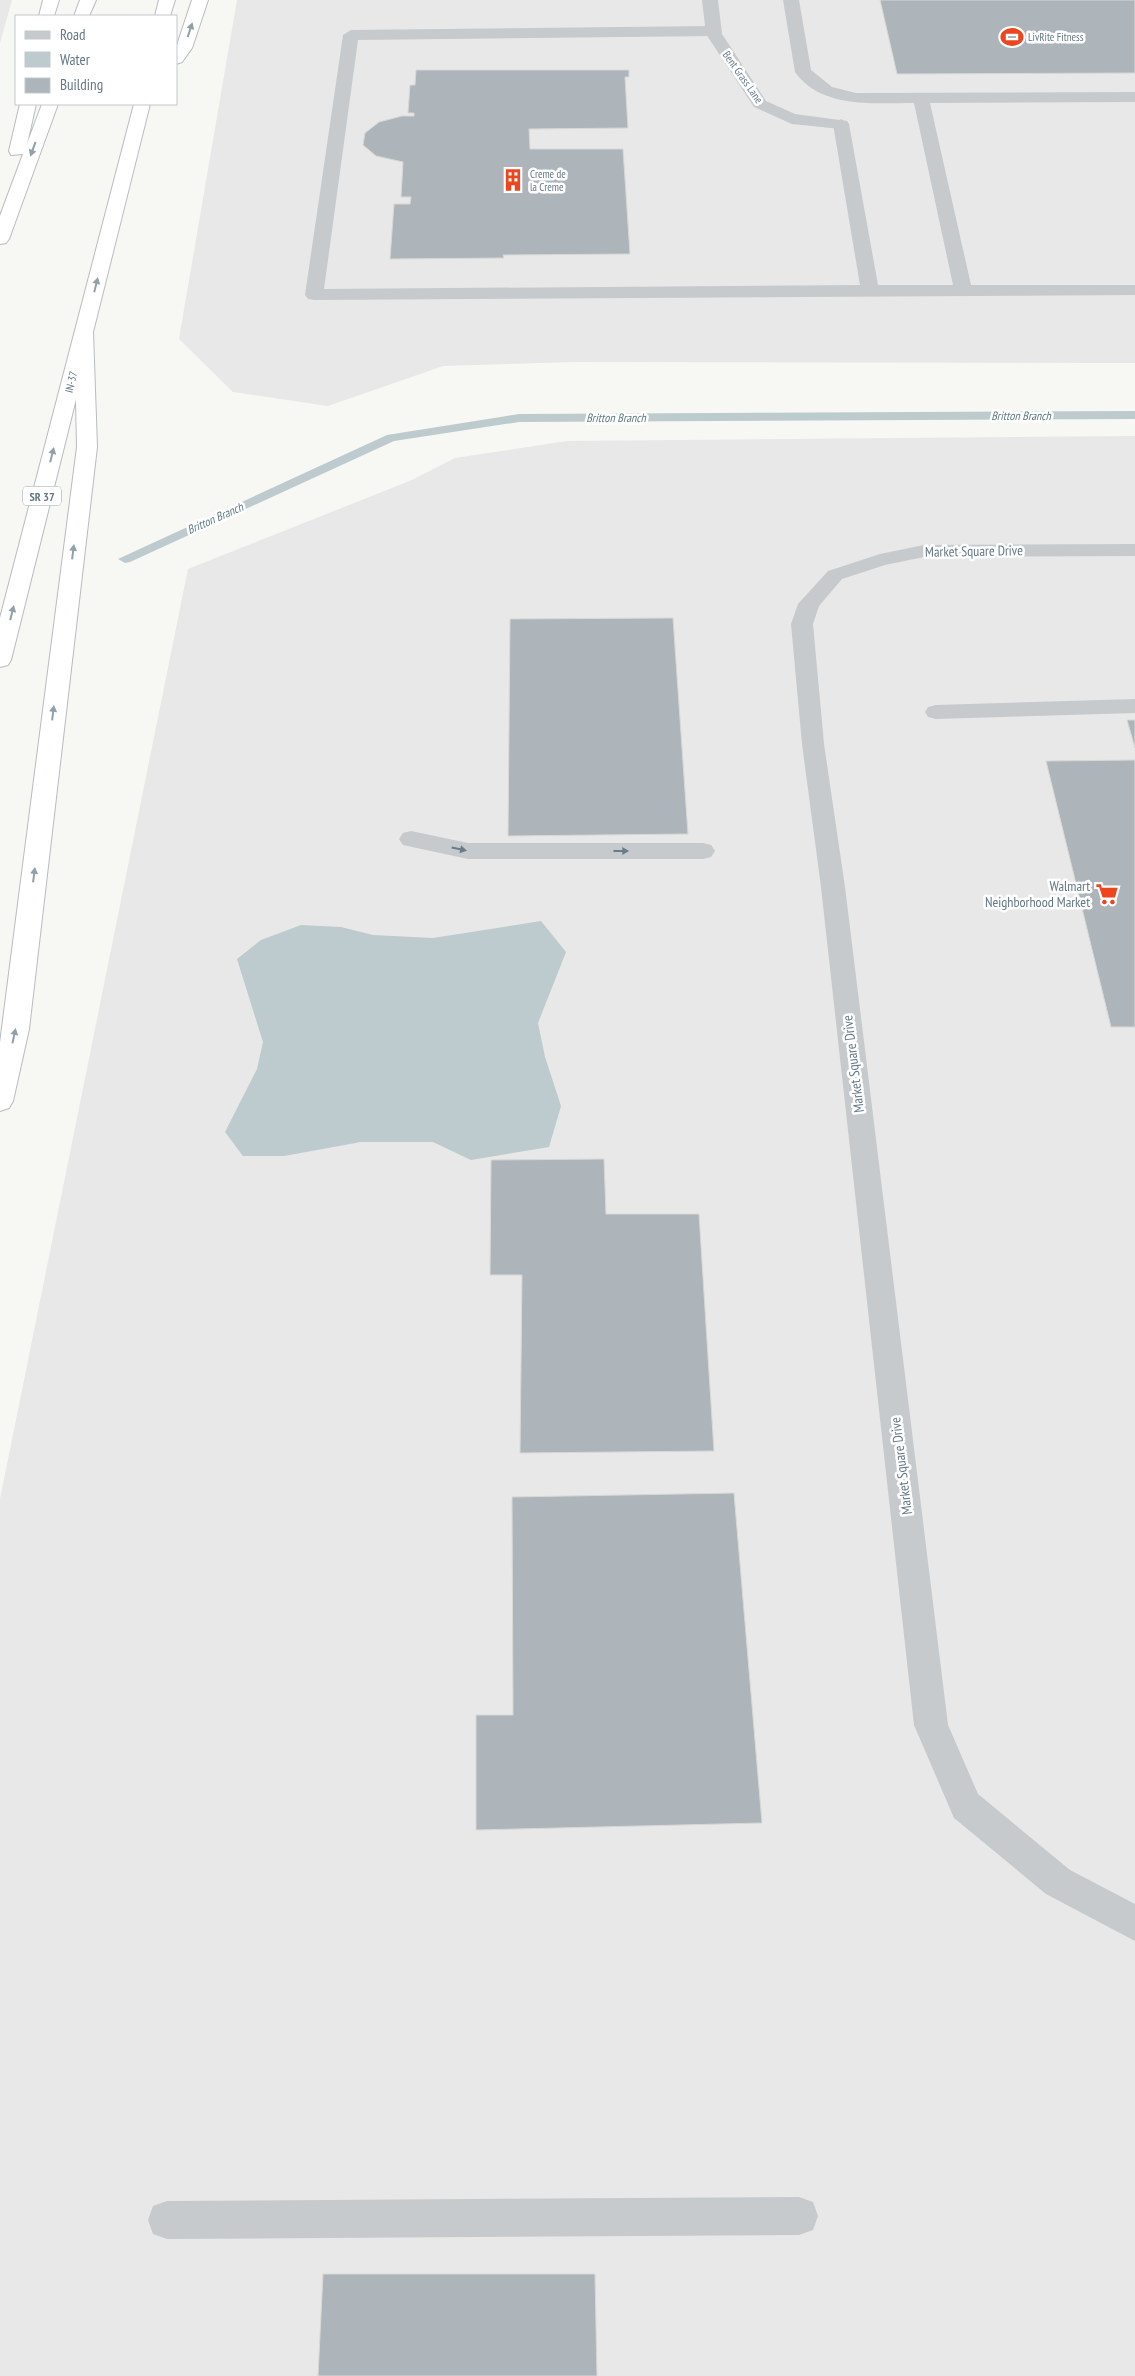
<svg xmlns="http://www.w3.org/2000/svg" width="1135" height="2376" viewBox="0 0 1135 2376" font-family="'PT Sans Narrow',sans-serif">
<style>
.built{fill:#e7e8e7}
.water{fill:#bdcace}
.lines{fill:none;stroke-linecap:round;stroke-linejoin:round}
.stream{fill:#bdcace;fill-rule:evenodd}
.building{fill:#adb5bb;stroke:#d8d8d6}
.motorway-casing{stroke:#b8bcbf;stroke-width:2}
.service{fill:#c6cacd;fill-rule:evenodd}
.minor{fill:#c6cacd;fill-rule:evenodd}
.motorway{fill:#fff;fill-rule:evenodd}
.oneway{fill:#92a0aa}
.oneway2{fill:#697c8a}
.labels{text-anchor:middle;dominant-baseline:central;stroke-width:5;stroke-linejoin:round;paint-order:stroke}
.far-poi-label{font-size:11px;fill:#647886;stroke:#fff;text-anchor:start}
.far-street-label{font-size:11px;fill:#647886;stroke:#fff}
.far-water-label{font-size:12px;font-style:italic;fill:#5f7b83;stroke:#fff}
.shield{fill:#fff;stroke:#92a0aa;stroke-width:1}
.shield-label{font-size:12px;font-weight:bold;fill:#647886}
.street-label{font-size:14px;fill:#647886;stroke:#fff}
.poi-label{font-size:14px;fill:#647886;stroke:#fff;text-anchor:end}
</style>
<rect width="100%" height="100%" fill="#f7f7f3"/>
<path class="built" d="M0,0H12L0,43Z
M237,0H1135V363L571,362L443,366L328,406L233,392L179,339Z
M1135,436V2376H0V1499L188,569L412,480L455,458L567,441Z"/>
<path class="water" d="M541,921L566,952L538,1023L545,1057L561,1106L549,1147L471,1160L433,1142H361L284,1156H243L225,1132L257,1069L263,1042L237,959L261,940L301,925L341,927L373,935L433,938Z"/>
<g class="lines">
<path class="stream" d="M1135,411V419L519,422L394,441L130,562L125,563L118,559L387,435L519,414Z"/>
</g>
<path class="building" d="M880,0H1135V73L897,74Z
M416,70H629V77H625L628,128L529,129L530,149H623L630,254L503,255L504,258L390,259L394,204H410L411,197H401L403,162L376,156L363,145L365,133L379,122L402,116H414V113H408L410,85H415Z
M673,618L688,834L508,836L510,619Z
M1127,720H1135V748Z
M1135,760V1027H1111L1046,761Z
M604,1159L606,1214H699L714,1451L520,1453L522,1275H490L491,1160Z
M734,1493L762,1823L476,1830V1715H513L512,1497Z
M323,2274H595L597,2376H318Z"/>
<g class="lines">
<defs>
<path id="motorway" d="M43,0H59L54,16H39Z
M80,0H96L89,16H74Z
M159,0H175L170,16H155Z
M192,0H208L192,48L182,62L176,64V48Z
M20,104H36L27,144L42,104H58L9,239L6,243L0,244V216L23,154L11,155L9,151Z
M134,104H150L93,332L97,447L29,1029L13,1101L9,1108L0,1111V1043L77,447L76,399L11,660L8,665L0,667V618Z"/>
</defs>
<use href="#motorway" class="motorway-casing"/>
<path class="service" d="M783,0H799L811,70L832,87L856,93L1135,92V102L930,103L971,285H1135V295L314,300L308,299L305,295L343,35L351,30L714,26L722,31L714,36L358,40L324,289L860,285L833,124L841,119L849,124L878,285H953L914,103C875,103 821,109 795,72Z
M1135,699V713L936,719L928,717L925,712L928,707L936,705Z
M411,831L468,843H703L711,845L715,851L711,857L703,859H468L403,845L399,839L403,833Z
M799,2197L813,2202L818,2216L813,2230L799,2235L167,2239L153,2234L148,2220L153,2206L167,2201Z"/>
<path class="minor" d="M702,0H718L722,34L766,101L795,114L847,121L849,124L847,127L841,129L792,124L754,107L706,34Z
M1135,544V556L924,557L885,565L842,579L819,606L813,624L824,744L845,887L948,1725L978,1794L1070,1870L1135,1904V1941L1046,1894L954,1818L914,1725L821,887L802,744L791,624L798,604L828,571L880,554L924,545Z"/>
<use href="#motorway" class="motorway"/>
</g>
<defs><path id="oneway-solid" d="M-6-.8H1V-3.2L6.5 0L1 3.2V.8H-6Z" transform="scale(1.25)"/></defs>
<g class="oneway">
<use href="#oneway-solid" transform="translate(190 30) rotate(-72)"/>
<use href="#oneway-solid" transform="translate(33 149) rotate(110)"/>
<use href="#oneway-solid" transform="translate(96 285) rotate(-76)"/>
<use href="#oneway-solid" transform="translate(52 455) rotate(-76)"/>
<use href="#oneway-solid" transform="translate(73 552) rotate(-83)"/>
<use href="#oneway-solid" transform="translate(12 613) rotate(-76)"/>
<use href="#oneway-solid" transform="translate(53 713) rotate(-83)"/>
<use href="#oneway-solid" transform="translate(34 875) rotate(-83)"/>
<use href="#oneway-solid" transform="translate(14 1036) rotate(-78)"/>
</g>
<g class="oneway2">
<use href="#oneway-solid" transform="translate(459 849) rotate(12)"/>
<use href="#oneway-solid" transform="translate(621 851)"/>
</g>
<defs>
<symbol id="stadium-bare" viewBox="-9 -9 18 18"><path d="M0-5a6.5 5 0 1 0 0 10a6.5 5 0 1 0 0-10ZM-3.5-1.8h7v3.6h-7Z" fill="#ed451d" stroke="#fff" stroke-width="2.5" paint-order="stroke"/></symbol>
<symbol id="building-bare" viewBox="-9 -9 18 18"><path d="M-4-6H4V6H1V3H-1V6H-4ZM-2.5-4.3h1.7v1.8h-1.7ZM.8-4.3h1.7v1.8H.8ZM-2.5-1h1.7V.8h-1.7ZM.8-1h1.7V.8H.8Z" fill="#ed451d" stroke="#fff" stroke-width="2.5" paint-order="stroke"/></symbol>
<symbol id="supermarket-bare" viewBox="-9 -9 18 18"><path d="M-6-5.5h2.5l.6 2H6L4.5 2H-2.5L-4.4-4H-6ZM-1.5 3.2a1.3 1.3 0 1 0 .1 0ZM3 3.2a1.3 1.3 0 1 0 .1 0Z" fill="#ed451d" stroke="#fff" stroke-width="2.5" paint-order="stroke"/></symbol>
</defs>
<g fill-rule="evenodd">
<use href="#stadium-bare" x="996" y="21" width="32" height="32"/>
<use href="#building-bare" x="497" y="164" width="32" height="32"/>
<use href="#supermarket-bare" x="1091" y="878" width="32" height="32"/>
</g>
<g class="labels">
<g class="far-poi-label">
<text x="1028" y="37">LivRite Fitness</text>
<text x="530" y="174">Creme de<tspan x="530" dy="13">la Creme</tspan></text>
</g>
<g class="far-street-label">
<text transform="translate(743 77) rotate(55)">Bent Grass Lane</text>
<text transform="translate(71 382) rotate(-76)">IN-37</text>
</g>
<g class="far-water-label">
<text x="1021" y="415">Britton Branch</text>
<text x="616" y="417">Britton Branch</text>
<text transform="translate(215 518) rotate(-24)">Britton Branch</text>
</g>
<rect class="shield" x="23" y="486.5" width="38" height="19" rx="4"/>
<g class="shield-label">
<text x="42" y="496">SR 37</text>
</g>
<g class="street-label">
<text transform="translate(974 551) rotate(-1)">Market Square Drive</text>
<text transform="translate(853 1064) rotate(-97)">Market Square Drive</text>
<text transform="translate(901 1466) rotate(-97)">Market Square Drive</text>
</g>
<g class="poi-label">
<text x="1090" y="886">Walmart<tspan x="1090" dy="16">Neighborhood Market</tspan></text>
</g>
</g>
<rect x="15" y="15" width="162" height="90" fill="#ffffff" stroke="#c1c9cf"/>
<rect x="25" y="31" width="25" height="8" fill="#c6cacd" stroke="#c1c9cf"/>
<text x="60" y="40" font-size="15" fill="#647886">Road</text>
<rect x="25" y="52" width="25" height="15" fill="#bdcace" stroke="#c1c9cf"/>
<text x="60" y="65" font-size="15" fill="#647886">Water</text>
<rect x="25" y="78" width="25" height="15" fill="#adb5bb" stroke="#c1c9cf"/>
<text x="60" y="90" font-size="15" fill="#647886">Building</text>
</svg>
